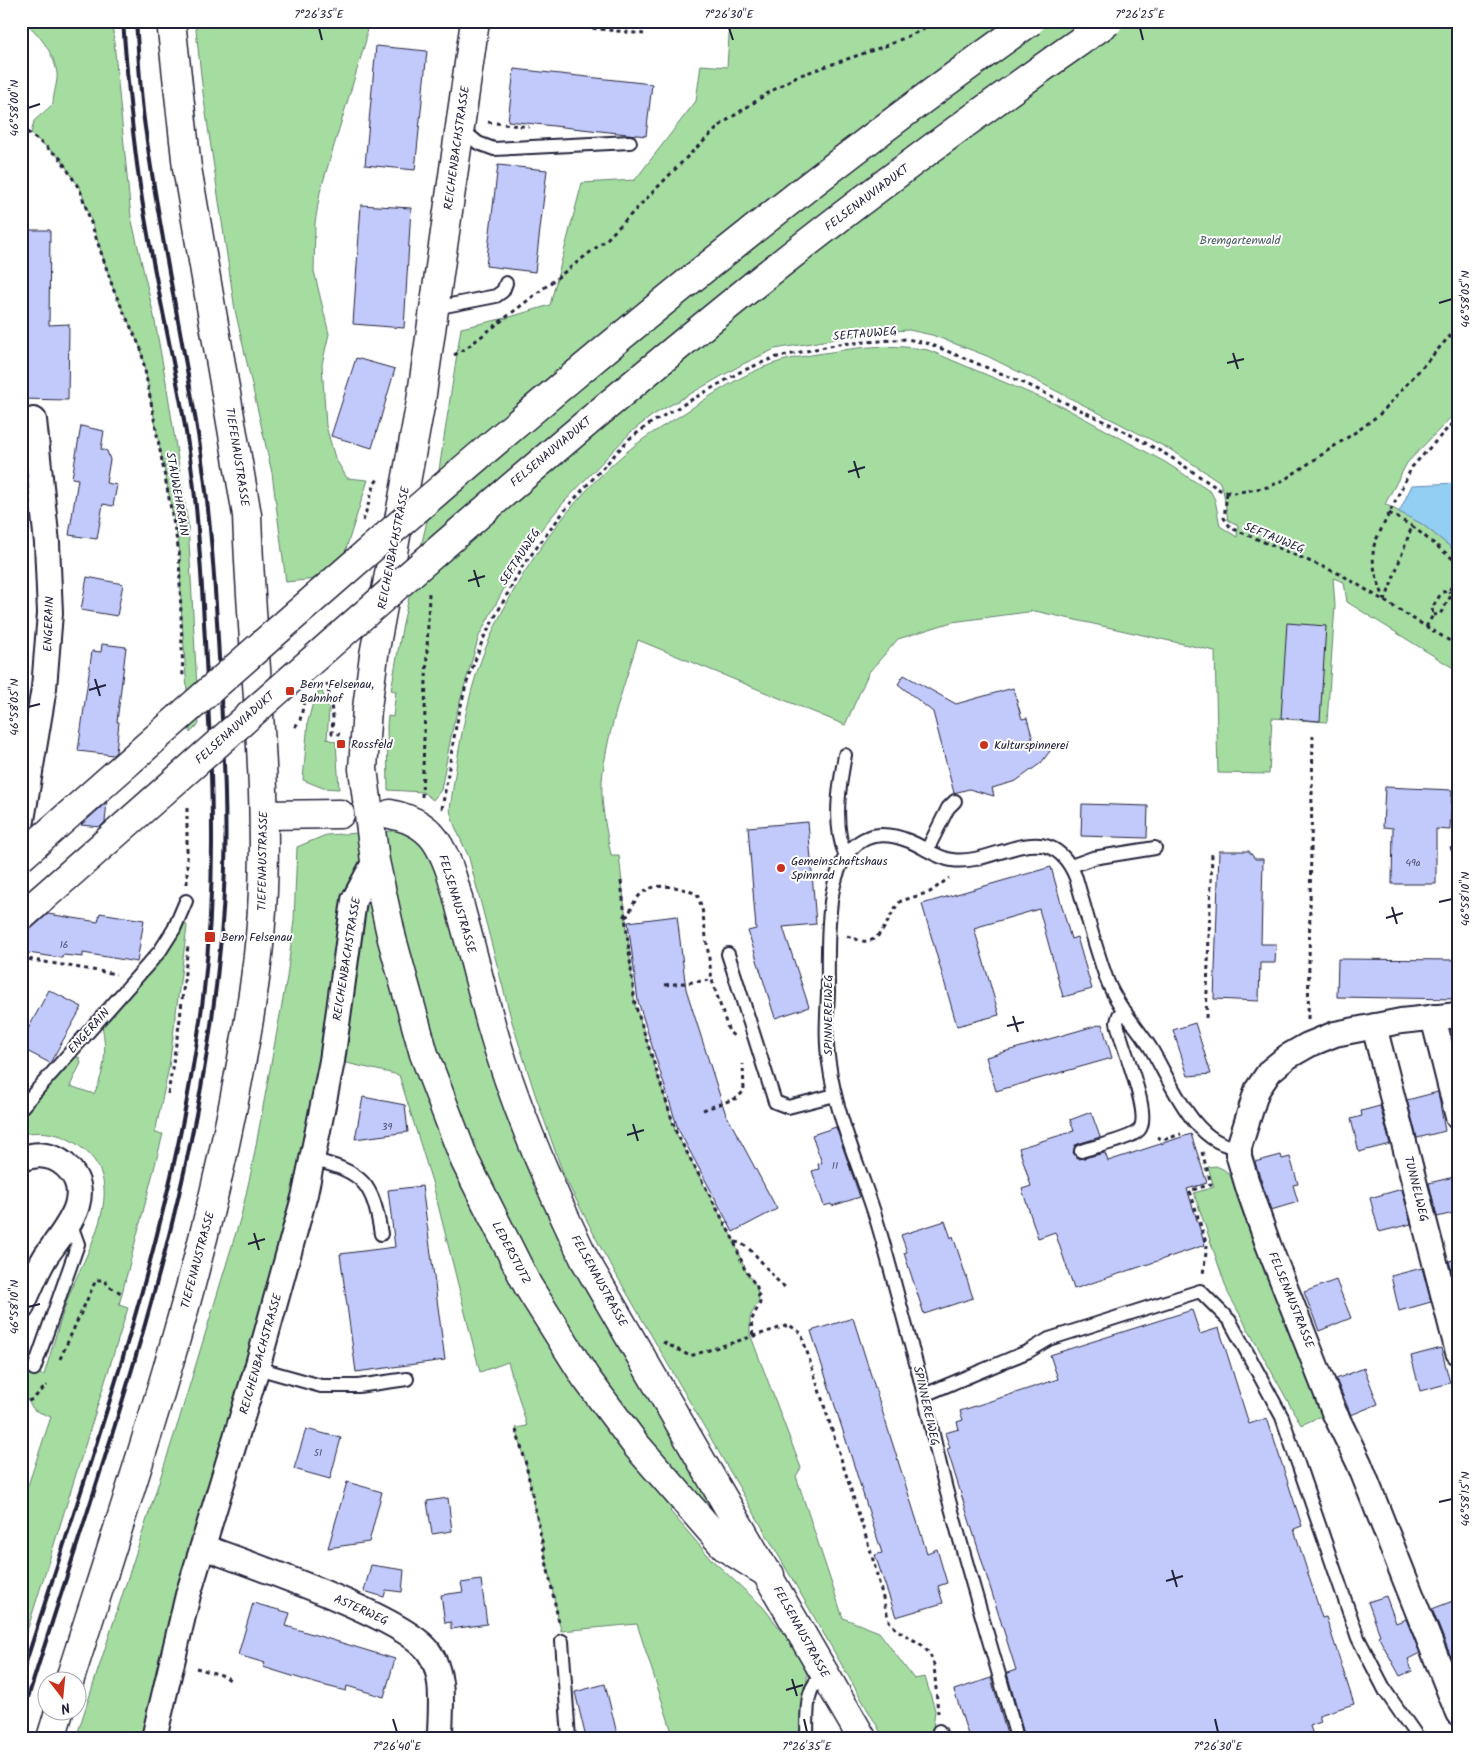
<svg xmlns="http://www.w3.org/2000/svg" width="1479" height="1759" viewBox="0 0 1479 1759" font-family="Kalam,sans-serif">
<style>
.green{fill:#a5dda1;stroke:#64806e}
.water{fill:#93cef3;stroke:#6689a9}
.building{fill:#c2cafc;stroke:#22223b}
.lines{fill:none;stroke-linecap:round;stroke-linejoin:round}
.lane-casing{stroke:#22223b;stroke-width:16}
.street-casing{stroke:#22223b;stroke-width:28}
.secondary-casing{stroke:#22223b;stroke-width:31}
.primary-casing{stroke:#22223b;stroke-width:31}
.path{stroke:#22223b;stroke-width:3;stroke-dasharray:4 4;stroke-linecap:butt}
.lane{stroke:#fff;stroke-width:12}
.street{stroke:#fff;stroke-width:24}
.secondary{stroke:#fff;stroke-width:28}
.primary{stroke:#fff;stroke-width:28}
.rail{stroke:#22223b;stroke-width:4}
.highway-bridge-casing{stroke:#22223b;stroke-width:31;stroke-linecap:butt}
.highway-bridge{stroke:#fff;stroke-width:28}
.ticks{fill:none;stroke:#22223b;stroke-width:2}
.poi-dot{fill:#c8321e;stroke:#fff;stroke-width:2}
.labels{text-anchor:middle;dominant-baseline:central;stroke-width:4;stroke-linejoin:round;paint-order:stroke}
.number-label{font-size:10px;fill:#4a4c6b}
.street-label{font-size:12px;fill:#22223b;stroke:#fff}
.park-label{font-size:12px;fill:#495a5a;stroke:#fff}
.poi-label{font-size:12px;fill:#22223b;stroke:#fff;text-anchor:start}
.neatline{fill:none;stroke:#22223b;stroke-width:2}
.ticks-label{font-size:12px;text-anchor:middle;fill:#22223b}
</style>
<rect width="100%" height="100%" fill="#fff"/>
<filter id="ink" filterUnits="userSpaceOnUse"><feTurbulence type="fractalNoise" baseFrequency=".02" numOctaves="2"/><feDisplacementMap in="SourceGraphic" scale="10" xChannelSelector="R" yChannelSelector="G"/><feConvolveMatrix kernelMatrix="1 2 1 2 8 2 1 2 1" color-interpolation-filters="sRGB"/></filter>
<g filter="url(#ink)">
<path class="green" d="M23,21H112L131,217L154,316L166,382L188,524L199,724L190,733L181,606L180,552L141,349L114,291L81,190L60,158L31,134L34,121L53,104C53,94 58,82 57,73C54,53 38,32 23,21Z
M195,21H367L366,40L320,192L315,223L314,271L329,334L322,364L326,426L335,458L347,478L368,480L337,577L286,582L272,473L235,310L203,93Z
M730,21H1458V413L1456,412L1407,463L1385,504L1422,524L1458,553V671L1347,602L1344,582L1333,578L1335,606L1327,722L1272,718L1269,774L1218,773L1215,651L1035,611L952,622L898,639L869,672L845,725L638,640C625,683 609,726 603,771C599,798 606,828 611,855H619L635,1004L676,1133L733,1239L745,1270L757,1287L759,1300L750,1317V1334L801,1468L796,1476L843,1618L879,1632L914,1679L925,1677L935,1710L933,1729L935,1738H884L602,1250L564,1176L535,1094L512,1022L469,858C463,843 452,824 450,809C458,753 466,693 489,640C520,569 570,499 629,450C647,435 667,424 686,412C713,394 741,375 772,364C790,358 811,355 831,352C864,346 896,344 928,350L1065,408L1165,462L1211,492L1215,500L1220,526L1237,537L1238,525L1228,520L1223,490L1219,481L1173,451L1029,377L987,356L932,335L909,330L877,332L775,349L743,364L653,415L631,432L564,502L543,527L517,564L479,636L453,726L441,790L433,800L423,792L388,790L387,725L388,716L393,717L396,691L391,690L403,623L439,470L461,328L510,317L550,305L582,183L635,180L696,101L701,65L727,67Z
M322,691L329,710L327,739L336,742L339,789L323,788L303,780L308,721L315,695Z
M418,824L428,831L516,1100L768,1576L681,1499L670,1511L712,1560L763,1607L792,1644L807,1674V1738H674L637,1624L561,1631L525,1460L516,1428L527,1426L508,1362L480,1372L433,1185L399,1075L320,1057L293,1189L275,1262L173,1612L141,1738H76L179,1420L241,1216L251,1172L287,977L294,920L297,847L326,835L392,831Z
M183,923L186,924L187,927L169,1067L155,1133L163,1134L119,1305L128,1308L21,1650V1506L51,1417L34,1410L21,1391V1369L44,1375C52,1349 59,1323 68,1298C84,1254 132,1186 82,1148C63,1133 45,1130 21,1134V1120L73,1058L79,1057L81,1063L70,1086L94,1094C105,1071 107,1051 102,1025L170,948Z
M1216,1166L1223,1169L1232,1176L1247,1225L1265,1265L1324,1415L1301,1425L1228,1293L1194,1193L1214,1187L1208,1167Z"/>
<path class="water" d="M1458,483V553L1422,524L1399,512L1412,485Z"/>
<path class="building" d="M376,46L427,51L415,170L365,165Z
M514,69L652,84L646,136L508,121Z
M498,165L547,170L535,272L486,266Z
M361,205L411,208L404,328L353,324Z
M21,230H50L49,325L69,324L68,400L21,399Z
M356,358L395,369L372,448L331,436Z
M81,426L104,431L101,449L107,451L110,460L106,483L117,485L113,506L103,504L97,539L69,535L78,479L72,478Z
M87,577L123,584L117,616L81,610Z
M1287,623L1326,626L1320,721L1281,718Z
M102,644L126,647L117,722H119L116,752L113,755L78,751L92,651L101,652Z
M904,675L956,704L1013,688L1022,719L1027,718L1033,740L1050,751L1041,763L1016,781L992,788L994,796L969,789L954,793L933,712L898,684Z
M1385,787L1452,790L1450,830L1436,829V884H1392L1393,828L1383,827Z
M107,802L105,822L100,827L81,825Z
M1082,804L1148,806L1147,838L1081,836Z
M808,822L816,924L783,927L809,1007L775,1018L748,931L756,929L748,827Z
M1219,851H1249L1255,859H1263L1261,944H1276L1275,963H1260L1259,1001L1214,999Z
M1051,867L1071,939L1077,937L1092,989L1063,997L1039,909L974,928L999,1015L957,1026L922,904Z
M100,913L144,920L137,962L83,953V957L63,955L62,958L21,952V932L31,929L48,914L98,922Z
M677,916L686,989L725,1112L777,1209L733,1232L678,1129L638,1001L628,922Z
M1338,959L1458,960V999L1337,997Z
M49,990L82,1007L50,1063L21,1048V1042Z
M1195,1023L1211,1074L1188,1076L1173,1030Z
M1102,1024L1112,1058L996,1091L986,1057Z
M1438,1092L1445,1131L1417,1138L1407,1100Z
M363,1097L405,1105L408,1132L355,1139Z
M1380,1106L1390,1144L1359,1152L1351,1119L1362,1116L1361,1111Z
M1091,1112L1100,1137L1075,1145L1073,1153L1079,1159L1105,1153L1108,1161L1191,1134L1207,1183L1187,1189L1205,1245L1074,1289L1055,1232L1038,1238L1022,1189L1031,1186L1019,1148L1074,1131L1070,1120Z
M836,1127L860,1197L832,1206L831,1204L824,1206L812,1171L819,1169L818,1164L822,1163L812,1135Z
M1281,1155L1282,1159L1290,1157L1298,1184L1293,1185L1298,1202L1271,1210L1255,1162Z
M1458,1176V1212L1437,1217L1429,1183Z
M422,1186L445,1360L356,1372L340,1254L395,1247L388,1190Z
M1402,1189L1411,1224L1379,1232L1370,1198Z
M945,1221L951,1238L953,1236L973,1298L924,1314L904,1253L907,1252L901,1235Z
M1458,1259V1296L1449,1261Z
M1422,1268L1431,1302L1399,1311L1391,1276Z
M1336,1280L1351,1318L1319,1331L1304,1292Z
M1192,1310L1200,1334L1219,1328L1249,1424L1267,1418L1302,1526L1294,1529L1322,1618L1326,1617L1354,1704L1319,1715L1321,1722L1310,1726L1314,1738H1025L1007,1673L1016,1670L947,1449L950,1448L945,1433L959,1429L957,1422L963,1420L960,1411L1058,1379L1050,1355Z
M853,1318L927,1553L937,1549L947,1583L938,1586L943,1603L896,1617L875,1555L882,1553L811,1331Z
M1441,1348L1450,1383L1420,1391L1411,1356Z
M1364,1368L1378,1404L1351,1415L1336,1379Z
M306,1429L341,1438L330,1479L294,1469Z
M347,1482L382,1492L369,1542L328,1548Z
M448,1498L452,1531L432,1534L427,1501Z
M371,1565L404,1570L402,1592L386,1590L384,1597L364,1591Z
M481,1580L487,1624L451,1629V1622L445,1623L441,1595L463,1592L461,1583Z
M1386,1596L1396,1623L1406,1619L1420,1653L1408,1659L1412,1671L1400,1676L1378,1636L1380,1635L1368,1602Z
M1458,1599V1675L1432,1609Z
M253,1603L290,1613L286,1626L395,1659L384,1697L347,1686L346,1691L318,1684L263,1667L265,1663L238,1655Z
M991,1678L1008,1738H969L954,1690Z
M605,1684L618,1738H586L575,1692Z"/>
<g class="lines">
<defs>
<path id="lane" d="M460,128L478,143L494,149L630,142
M434,304L445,306L496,296L503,291L506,283
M845,755C839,787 833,824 845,854
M927,850L948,808L955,801
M1071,866L1093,858L1155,848
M728,954L775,1102L788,1107L835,1095
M21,1108L160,951L174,929L186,901
M1081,1151C1093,1147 1131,1139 1139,1130C1153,1114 1120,1044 1117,1022L1119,1015L1125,1011
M314,1160C363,1172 373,1183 381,1234
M257,1368L321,1386H358L407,1379
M34,1369L78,1244L74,1233L67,1227
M924,1395L1029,1351L1049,1339L1200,1291L1230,1321L1282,1417L1358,1638L1386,1692L1418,1738
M562,1641L569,1738
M939,1731L942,1738
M807,1738C808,1715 803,1687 825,1674
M1017,1738C994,1655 968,1572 946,1489C935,1447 927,1404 916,1363C902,1314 890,1264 875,1215C859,1165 836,1116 829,1063C825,1040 827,1016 828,993C828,966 827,938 830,911C834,864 854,819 909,841C924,847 937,858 952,860C995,867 1049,811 1076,878C1086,912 1095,947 1107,980C1116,1004 1136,1026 1150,1047C1170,1079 1194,1147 1239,1147"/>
<path id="street" d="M21,826L44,688L50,613L47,543L34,420
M1458,1015L1401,1021L1335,1034L1308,1045L1287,1057L1270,1071L1257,1090L1239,1147V1157L1249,1190L1268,1244L1334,1412L1359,1463L1458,1713
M1433,1017L1458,1117
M1374,1026L1458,1352
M21,1159C36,1153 52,1154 65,1165C98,1195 64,1230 46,1256C36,1272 29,1291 21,1308
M203,1547C249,1564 405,1617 429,1652C446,1676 440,1710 440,1738
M154,1738L188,1595L257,1368L305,1194L332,1061L354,900L375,861"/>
<path id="secondary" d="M475,21L421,401L374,655L367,708L363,769L375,861L392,939L424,1054L465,1161L528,1286L586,1378L636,1445L725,1547L770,1575
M390,814C410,818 429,827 439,846C451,866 456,891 462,914C472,950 481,987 491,1024C514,1105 548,1184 585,1260L862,1738
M264,815L340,814"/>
<path id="primary" d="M69,1682C129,1493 193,1306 232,1111C245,1045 258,977 262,910C270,778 251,647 247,515L187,168L171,21
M51,1738L59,1712"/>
</defs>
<use href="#lane" class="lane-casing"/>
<use href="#street" class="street-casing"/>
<use href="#secondary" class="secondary-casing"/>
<use href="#primary" class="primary-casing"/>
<path class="path" d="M529,21L644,34
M488,122L529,127
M21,127L60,158L80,190L114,291L141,349L179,552L183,679
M454,355L465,349L606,240L692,152L723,123L765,95L795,77L888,45L942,21
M1227,493L1224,518L1231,528L1342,575L1458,646
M1389,513L1412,526
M363,521L375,483L379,478
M1385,601C1378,581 1369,562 1375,542L1412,467L1458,417
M1385,601L1412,526L1458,563
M1433,615L1440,614L1451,596L1449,591
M1426,627L1433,615L1432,608L1442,592L1449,591L1458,576
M327,683L333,717L332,733L340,734
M295,727L300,720L304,703
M422,797L429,593
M442,809L456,726L466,685L483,639L522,567L568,506L629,439L651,423L740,372L773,358L839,344L907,339L930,344L1024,383L1120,429L1169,456L1220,490L1234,493L1268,487L1284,480L1363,427L1381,413L1458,327
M1451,847L1458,867
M621,881L635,1004L676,1132L733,1239L745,1270L757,1287L760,1303L751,1321L753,1336
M187,884V805
M625,917L629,915C639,880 667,882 697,894L702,908L712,980L729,1032L734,1036
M847,936C853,938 858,940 863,941C884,944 889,911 901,901L930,892L949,878
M21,958L116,974
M665,985L712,980
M1206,1018L1212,854
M1308,1019L1313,736
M168,1094L180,1019L188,945
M703,1110L737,1098L744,1091L743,1064
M1157,1137L1163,1140L1181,1134
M1202,1152L1211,1184L1190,1191L1207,1246L1203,1274
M735,1242C753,1244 770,1277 785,1287
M663,1342L690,1356L789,1325L801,1333L872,1556L889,1621L897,1630L922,1645L930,1654L934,1665L938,1713
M60,1359L96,1280H104L110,1287L123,1294
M21,1404L33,1399L47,1385
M516,1430L525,1460L559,1623
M196,1668L225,1676L232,1682"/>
<use href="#lane" class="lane"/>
<use href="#street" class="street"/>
<use href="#secondary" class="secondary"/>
<use href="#primary" class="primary"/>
<path class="rail" d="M21,1678C92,1452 176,1226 204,990C215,894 213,798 208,702C205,637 202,572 196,507C187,412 162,318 146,223C134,157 128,89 123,21
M21,1720C107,1442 216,1162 225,868C227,804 223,741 220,677C216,596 211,514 198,434C182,334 160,235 146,134C140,97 139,59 136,21"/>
<defs>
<path id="highway-bridge" d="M21,857C349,568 673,274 1031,21
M21,917C257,710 490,499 734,301C855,203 981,110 1109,21"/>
</defs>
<use href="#highway-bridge" class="highway-bridge-casing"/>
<use href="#highway-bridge" class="highway-bridge"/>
</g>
</g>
<path class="ticks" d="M319,28L322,40M729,28L733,40M1140,28L1143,40M28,108L40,104M1439,303L1452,299M1233,353L1238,369M1227,363L1244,359M854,461L859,478M848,472L865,467M474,570L479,587M468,581L485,576M95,679L100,696M89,690L106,685M28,707L40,704M1439,902L1452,899M1392,907L1397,924M1386,918L1403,913M1013,1016L1018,1032M1007,1026L1024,1022M633,1124L638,1141M627,1135L644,1130M254,1233L259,1250M248,1244L265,1239M28,1307L40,1304M1439,1502L1452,1499M1172,1570L1177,1587M1166,1581L1183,1576M792,1679L797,1696M786,1690L803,1685M393,1719L397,1732M804,1719L807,1732M1215,1719L1218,1732"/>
<g class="poi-dot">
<rect x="285" y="686" width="10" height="10" rx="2.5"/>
<rect x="336" y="739" width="10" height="10" rx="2.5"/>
<circle cx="984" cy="745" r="5"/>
<circle cx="781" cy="868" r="5"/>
<rect x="204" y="931" width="12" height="12" rx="2.5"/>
</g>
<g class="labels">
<g class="number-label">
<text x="1413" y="863">49a</text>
<text x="64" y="945">16</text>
<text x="387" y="1127">39</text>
<text x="835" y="1166">11</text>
<text x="318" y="1453">51</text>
</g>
<g class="street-label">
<text transform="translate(457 148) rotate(-82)">REICHENBACHSTRASSE</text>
<text transform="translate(867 198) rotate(-37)">FELSENAUVIADUKT</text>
<text transform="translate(865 334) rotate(-5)">SEFTAUWEG</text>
<text transform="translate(551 452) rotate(-40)">FELSENAUVIADUKT</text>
<text transform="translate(237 457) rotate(81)">TIEFENAUSTRASSE</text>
<text transform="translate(177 494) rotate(80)">STAUWEHRRAIN</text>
<text transform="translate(1274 538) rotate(22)">SEFTAUWEG</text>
<text transform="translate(394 548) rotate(-79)">REICHENBACHSTRASSE</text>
<text transform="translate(520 557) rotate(-57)">SEFTAUWEG</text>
<text transform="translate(49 624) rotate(-88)">ENGERAIN</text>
<text transform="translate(235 728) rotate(-42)">FELSENAUVIADUKT</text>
<text transform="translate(263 861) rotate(-89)">TIEFENAUSTRASSE</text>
<text transform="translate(457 904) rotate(73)">FELSENAUSTRASSE</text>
<text transform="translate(347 959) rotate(-81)">REICHENBACHSTRASSE</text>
<text transform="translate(828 1015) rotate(-90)">SPINNEREIWEG</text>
<text transform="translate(89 1031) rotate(-48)">ENGERAIN</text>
<text transform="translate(1416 1189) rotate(76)">TUNNELWEG</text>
<text transform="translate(511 1253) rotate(62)">LEDERSTUTZ</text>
<text transform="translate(198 1260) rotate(-75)">TIEFENAUSTRASSE</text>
<text transform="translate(599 1281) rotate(61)">FELSENAUSTRASSE</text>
<text transform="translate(1291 1300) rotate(68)">FELSENAUSTRASSE</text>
<text transform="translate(261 1354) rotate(-74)">REICHENBACHSTRASSE</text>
<text transform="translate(926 1406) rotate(77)">SPINNEREIWEG</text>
<text transform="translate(361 1610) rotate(24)">ASTERWEG</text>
<text transform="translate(801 1632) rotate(61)">FELSENAUSTRASSE</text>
</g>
<g class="park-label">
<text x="1240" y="240">Bremgartenwald</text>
</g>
<g class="poi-label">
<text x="300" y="684">Bern Felsenau,<tspan x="300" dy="14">Bahnhof</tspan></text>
<text x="351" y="744">Rossfeld</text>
<text x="994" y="745">Kulturspinnerei</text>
<text x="791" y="861">Gemeinschaftshaus<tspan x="791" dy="14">Spinnrad</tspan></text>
<text x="221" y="937">Bern Felsenau</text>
</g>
</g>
<rect width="1479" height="1759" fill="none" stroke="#fff" stroke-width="55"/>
<g transform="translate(62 1696) rotate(164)"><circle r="24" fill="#ffffff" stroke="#a7a7b1"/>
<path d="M0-4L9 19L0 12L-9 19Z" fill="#c8321e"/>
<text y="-8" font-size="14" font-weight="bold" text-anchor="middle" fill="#22223b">N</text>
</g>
<rect x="28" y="28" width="1424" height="1704" class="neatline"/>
<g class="ticks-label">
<text x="319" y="18">7°26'35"E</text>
<text x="729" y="18">7°26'30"E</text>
<text x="1140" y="18">7°26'25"E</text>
<text transform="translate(14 108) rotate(-90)" y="4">46°58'00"N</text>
<text transform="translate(1465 299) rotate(-90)" y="4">46°58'05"N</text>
<text transform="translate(14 707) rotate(-90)" y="4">46°58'05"N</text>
<text transform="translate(1465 899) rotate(-90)" y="4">46°58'10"N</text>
<text transform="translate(14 1307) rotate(-90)" y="4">46°58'10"N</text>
<text transform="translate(1465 1499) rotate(-90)" y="4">46°58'15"N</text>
<text x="397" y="1750">7°26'40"E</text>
<text x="807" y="1750">7°26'35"E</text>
<text x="1218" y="1750">7°26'30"E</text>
</g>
</svg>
